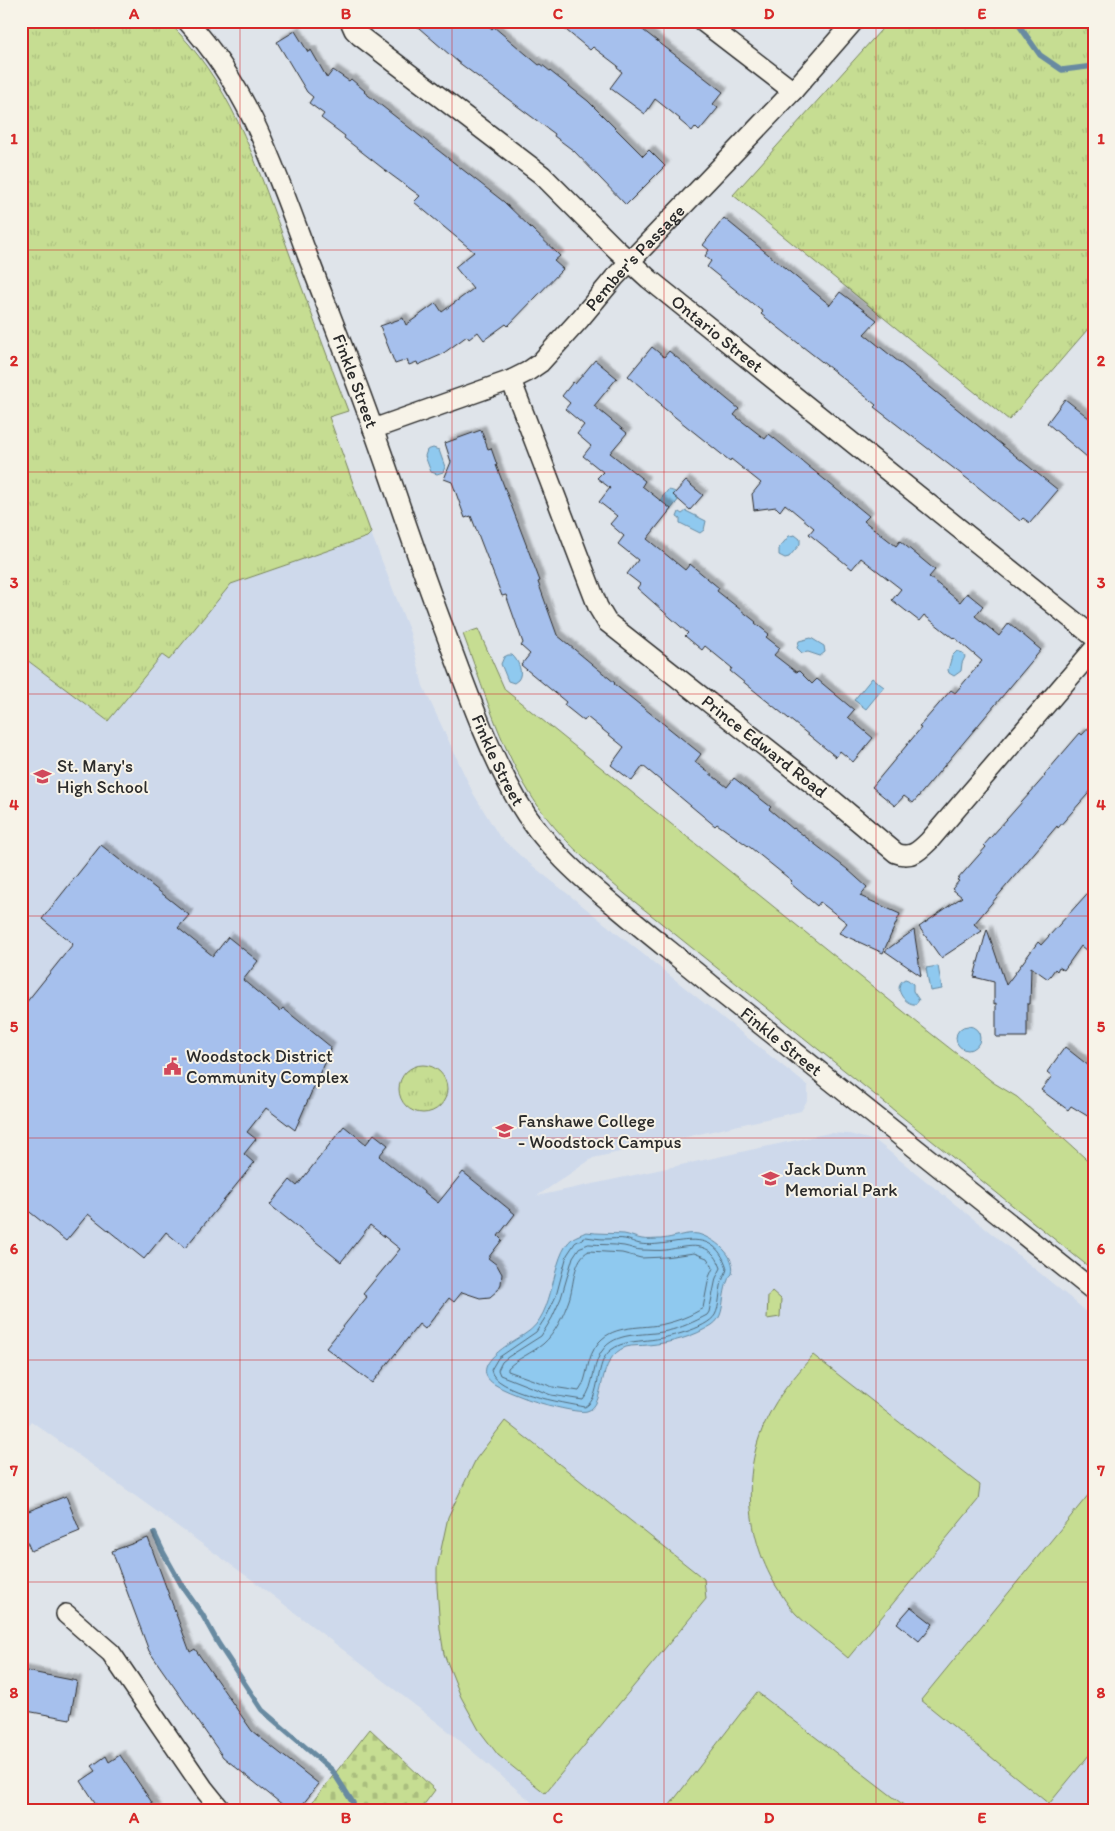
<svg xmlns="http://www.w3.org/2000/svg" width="1115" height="1831" viewBox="0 0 1115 1831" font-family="Itim,sans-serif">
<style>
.built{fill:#ced9eb}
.grass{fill:url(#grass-tufts);stroke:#78845e}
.cemetery{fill:url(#cemetery-stones);stroke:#78845e}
.green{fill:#c6dd92;stroke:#78845e}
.water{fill:#8fc9ef;stroke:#678aa1}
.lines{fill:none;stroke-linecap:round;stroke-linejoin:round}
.shore{stroke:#536a79;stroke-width:1}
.stream{stroke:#678aa1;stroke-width:5.5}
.building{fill:#a6c0ed;stroke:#2b2b2b;filter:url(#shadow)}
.street-casing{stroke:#2b2b2b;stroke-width:22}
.street{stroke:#f7f3e8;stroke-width:19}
.grid{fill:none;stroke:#d62828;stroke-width:1;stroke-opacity:0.55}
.labels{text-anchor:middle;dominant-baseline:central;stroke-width:4;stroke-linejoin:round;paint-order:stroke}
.street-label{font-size:18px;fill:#2b2b2b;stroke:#f7f3e8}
.poi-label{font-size:18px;fill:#2b2b2b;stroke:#f7f3e8;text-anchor:start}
.neatline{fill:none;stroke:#d62828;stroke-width:2}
.grid-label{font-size:16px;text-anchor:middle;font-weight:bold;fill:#d62828}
</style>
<defs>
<pattern id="grass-tufts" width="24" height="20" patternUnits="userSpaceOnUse" patternTransform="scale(1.25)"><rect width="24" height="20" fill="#c6dd92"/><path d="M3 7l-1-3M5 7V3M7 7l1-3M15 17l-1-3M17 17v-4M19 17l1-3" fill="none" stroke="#aabe7e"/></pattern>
<pattern id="cemetery-stones" width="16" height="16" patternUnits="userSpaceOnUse" patternTransform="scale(1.25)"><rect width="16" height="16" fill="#c6dd92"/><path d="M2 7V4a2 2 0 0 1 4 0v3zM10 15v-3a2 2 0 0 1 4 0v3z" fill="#aabe7e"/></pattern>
<filter id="shadow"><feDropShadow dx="4.5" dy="-4.5" stdDeviation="1" flood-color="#0004"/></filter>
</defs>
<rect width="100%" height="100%" fill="#dfe4ea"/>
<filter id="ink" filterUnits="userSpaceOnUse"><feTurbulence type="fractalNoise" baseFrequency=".02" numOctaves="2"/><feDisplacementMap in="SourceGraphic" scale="10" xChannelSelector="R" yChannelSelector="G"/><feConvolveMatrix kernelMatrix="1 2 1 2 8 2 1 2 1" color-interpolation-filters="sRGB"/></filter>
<g filter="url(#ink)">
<path class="built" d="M371,533L410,633L423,686L473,793L499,836L524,859L808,1086V1099L801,1111L593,1158L537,1196L829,1133L849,1134L876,1141L996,1237L1080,1306L1094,1320V1810H541L451,1733L255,1582L31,1421L21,1433V658L27,660L108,721L162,655L169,660L231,584L367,537Z"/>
<path class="grass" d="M21,21H167C230,80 254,158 283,236C304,294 326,353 348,411L329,417L371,533L367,537L231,584L169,660L162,655L108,721L27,660L21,658Z
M889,21H1094V322L1009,420L733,195Z
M399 1089a24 24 0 1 1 48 0a24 24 0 1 1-48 0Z"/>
<path class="cemetery" d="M370,1729L435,1790L420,1810H306Z"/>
<path class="green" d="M478,629L505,690L929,1032L994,1083L1017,1097L1094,1166V1271L625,894C589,864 553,832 529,792C499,743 483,687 463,634Z
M772,1291L781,1299L780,1317L767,1319L768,1296Z
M813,1355L980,1485L978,1500L848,1658C831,1643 812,1630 796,1614C788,1606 782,1595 776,1586C744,1533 741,1463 772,1409C783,1389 799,1372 813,1355Z
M505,1421L704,1579L706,1599L545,1793L498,1755L479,1730L461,1697L444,1654L440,1629L437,1587V1568L448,1517L476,1459Z
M1094,1488V1749L1049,1804L921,1700Z
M757,1692L910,1810H666Z"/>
<path class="water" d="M433,448L439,450L445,467L443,472L437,474L431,472L425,456L427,450Z
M668,490C675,491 677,492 679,499L668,513L657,504Z
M686,511L706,521L704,530L700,533L680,523V519L677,517L679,512L682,514Z
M795,535L800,539V544L789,557L785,558L779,555V548L789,536Z
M811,638L824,646L825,652L820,656L808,652L802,653L797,648L799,641Z
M957,651L963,653L965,657L962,663L961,671L954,676L949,673L948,670L952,656Z
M508,655H512C518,660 524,673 518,680L514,683L508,681L501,664L504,657Z
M872,678L884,687L866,709L854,700Z
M938,966L942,989L930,991L926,968Z
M905,979L908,980L913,984V991L919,1000L916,1004C905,1006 891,986 905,979Z
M956 1038a12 12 0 1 1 24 0a12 12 0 1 1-24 0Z
M586,1232C599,1234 611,1233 624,1234C630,1235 636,1238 642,1239C648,1240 655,1239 661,1239C673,1238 686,1232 698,1234C713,1238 737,1255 732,1274C731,1275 728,1278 728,1280C726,1284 725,1290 724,1295C722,1305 723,1318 712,1325C693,1337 671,1343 648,1345C641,1346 633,1345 626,1347C595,1358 607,1406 587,1411C578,1414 535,1402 525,1398C515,1394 503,1390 494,1384C467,1366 512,1342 525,1334C558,1314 549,1256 573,1238C576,1236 582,1234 586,1232Z"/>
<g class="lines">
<path class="shore" d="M586,1237C593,1238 599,1239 606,1239C612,1239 619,1238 625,1239C630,1240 635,1243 640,1244C673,1249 712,1221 727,1268C727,1273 723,1276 722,1282C719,1292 720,1306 715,1315C707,1329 663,1339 648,1340C635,1342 623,1341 611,1350C594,1362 602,1398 585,1407C565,1403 494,1392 491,1370L498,1358L536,1332L547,1315L556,1296L567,1255L575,1243Z
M589,1244C600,1245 612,1244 624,1246C630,1247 636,1250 642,1250C650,1250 658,1251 666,1250C689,1246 711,1239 721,1268L716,1278L709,1312L707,1315C694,1322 681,1328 667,1331C647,1336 620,1331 605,1347C591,1362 596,1385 583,1400L551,1395L500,1375L498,1370L502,1362L508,1357L541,1336L552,1318L561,1298L573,1257L579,1248Z
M589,1251L622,1253L641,1258L665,1257L694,1253L707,1258L713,1268L709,1277L703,1308C691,1316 677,1321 664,1324C642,1329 615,1324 599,1342C585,1358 589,1378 579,1391L553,1387L508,1371V1368C518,1358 532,1353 543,1344C555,1334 564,1314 569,1300C574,1286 573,1258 589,1251Z"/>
<path class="stream" d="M1016,21L1040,55L1062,70L1094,66
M154,1533L163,1552L182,1586L202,1614L218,1643L262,1710L332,1770L353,1803"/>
</g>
<path class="building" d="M411,21H483L492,29L494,27L539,65L541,64L588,101L643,156L649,150L665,166L626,205L574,151L554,136L555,134L458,62Z
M555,21H643L639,27L723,92L713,104L718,108L699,131L695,127L692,131L679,120L680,119L655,99L645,114L610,88L622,72L617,68L618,66L593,47L590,50Z
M295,31L308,52L311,50L327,78L333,70L349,81L351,79L365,91L364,92L504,202L560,256L554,261L563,269L508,326L506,324L484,340L478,332L469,339L467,336L441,355L418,365L417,362L409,365L407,360L395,364L380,326L403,318L406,325L436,303L442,312L473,289L455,267L474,252L414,202L420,196L390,174L344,138L345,136L321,118L324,114L309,103L313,97L307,92L277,42Z
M724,218L830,305L840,292L877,320L864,334L1058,490L1030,523L1023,518L1020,521L978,487L874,407L876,405L849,383L761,314L763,312L707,267L711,261L705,256L709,250L703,245Z
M652,347L664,357L669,351L739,409L734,415L765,439L769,434L869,516L864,521L896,546L900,541L935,570L929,577L960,602L967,593L983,606L975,616L999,636L1009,623L1041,650L913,803L904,796L895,806L872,787L921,728L919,727L951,690L955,693L982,661L954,637L953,638L924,615L919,621L892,600L901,589L861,558L852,569L809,534L814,528L785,504L780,511L776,507L754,510L752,494L761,483L731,459L730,461L660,405L661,404L628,376Z
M595,360L617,378L594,406L627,433L610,453L645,481L642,486L671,509L647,539L685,570L690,564L719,588L717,591L756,622L755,623L769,634L766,637L780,648L774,655L796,672L799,671L812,684L817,679L854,710L848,717L873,738L853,762L840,751L836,757L730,671L732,668L705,646L702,650L685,636L688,633L637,588L640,584L627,574L638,560L618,544L624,536L610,524L617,516L599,502L610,488L597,478L603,472L583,456L591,446L577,434L584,425L565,409L570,403L562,396L573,382L575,384Z
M1065,399L1094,422V463L1047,423Z
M481,430L488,449L491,448L497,465H496L540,581L538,582L557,635L615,683L614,684L701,754L695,762L727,787L734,778L771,807L769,809L793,829L794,828L847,869L867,887L860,896L900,914L883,953L839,933L847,923L820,902L817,906L790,883L792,881L751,848L717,824L715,826L643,766L632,781L611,765L624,747L587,717L584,721L564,705L566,702L521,665L530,654L521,646L523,643L506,595L502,596L471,516L465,518L452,482L444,479L451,462L445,443Z
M686,481L703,495L690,510L673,495Z
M1094,722V787L1058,828L1057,826L974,924L982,931L941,958L919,927L962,897L952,889L959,881L957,880L986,847L984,845L1045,776L1044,775L1080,733L1082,735Z
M101,845L189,915L178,928L213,956L228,937L258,961L243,980L280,1011L283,1008L331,1047L295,1130L266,1108L247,1132L256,1139L244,1154L254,1163L185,1248L166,1232L144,1259L88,1214L66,1241L21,1205V1009L73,944L42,919Z
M1094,886V957L1081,946L1064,970L1059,967L1057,971L1055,969L1048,979L1031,967L1030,1004H1027V1037H996V1003L994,1004V982L974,977L987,929L1006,985L1038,942L1041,945Z
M914,930L921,976L885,951Z
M1065,1047L1094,1070V1120L1071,1106L1068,1110L1041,1090L1052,1076L1047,1072Z
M344,1126L366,1144L374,1134L388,1145L379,1156L438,1203L463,1172L515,1214L498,1236L502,1240L488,1258L497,1265L502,1274L501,1284L498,1290L490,1297L480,1298L462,1292L454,1302L449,1298L425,1329L419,1324L372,1383L326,1348L367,1297L363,1294L400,1249L370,1225L341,1262L270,1205L290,1180L297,1186Z
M66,1496L80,1531L31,1551L21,1528V1514Z
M148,1538L190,1652L195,1649L252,1731L319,1784L298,1810H289L223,1757L149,1651L112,1551Z
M911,1607L933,1624L919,1641L897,1623Z
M21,1670L77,1681L70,1719L21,1710Z
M120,1755L157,1810H100L81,1781L96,1771L92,1766L106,1756L109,1762Z"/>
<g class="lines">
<defs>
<g id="street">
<path id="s1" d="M187,21C250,89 276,172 308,257C329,312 351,367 371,423C396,492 418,561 444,629C466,687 486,746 517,800C543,845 581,878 621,911C652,937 684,962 715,988C841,1090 968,1190 1094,1291"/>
<path id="s2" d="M350,21L354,30L360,36L542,175L615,248L649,279L1094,637"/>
<path d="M702,21L793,91"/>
<path id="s3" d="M511,380L598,607L607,622L834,801L896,853C911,859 919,851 929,841L1094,649"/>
<path id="s4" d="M373,429L511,380L527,372L540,363L580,319L615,277L793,91L854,21"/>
<path d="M66,1614L111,1653L204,1789L221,1810"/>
</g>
</defs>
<use href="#street" class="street-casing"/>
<use href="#street" class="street"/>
</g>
</g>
<path class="grid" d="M240,21V1810M452,21V1810M664,21V1810M876,21V1810M21,250H1094M21,472H1094M21,694H1094M21,916H1094M21,1138H1094M21,1360H1094M21,1582H1094"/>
<defs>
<symbol id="school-bare" viewBox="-9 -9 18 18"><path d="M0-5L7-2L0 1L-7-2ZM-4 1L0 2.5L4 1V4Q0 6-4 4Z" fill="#d1495b" stroke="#f7f3e8" stroke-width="2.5" paint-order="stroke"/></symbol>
<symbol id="civic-bare" viewBox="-9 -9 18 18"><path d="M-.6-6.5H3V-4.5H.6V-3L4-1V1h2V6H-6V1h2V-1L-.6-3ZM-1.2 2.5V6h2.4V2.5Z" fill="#d1495b" stroke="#f7f3e8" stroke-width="2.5" paint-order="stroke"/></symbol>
<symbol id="university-bare" viewBox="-9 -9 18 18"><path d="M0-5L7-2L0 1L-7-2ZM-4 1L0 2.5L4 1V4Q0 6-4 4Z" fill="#d1495b" stroke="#f7f3e8" stroke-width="2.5" paint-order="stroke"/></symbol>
</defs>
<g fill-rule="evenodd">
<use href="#school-bare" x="30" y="764" width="25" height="25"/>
<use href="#civic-bare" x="160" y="1054" width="25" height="25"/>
<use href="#university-bare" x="492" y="1118" width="25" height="25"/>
<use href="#university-bare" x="758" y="1166" width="25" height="25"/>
</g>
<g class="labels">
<g class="street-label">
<text stroke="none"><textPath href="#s4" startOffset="322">Pember's Passage</textPath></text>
<text stroke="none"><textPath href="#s2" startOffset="484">Ontario Street</textPath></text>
<text stroke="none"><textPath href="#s1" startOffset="400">Finkle Street</textPath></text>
<text stroke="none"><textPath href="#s3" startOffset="461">Prince Edward Road</textPath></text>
<text stroke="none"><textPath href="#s1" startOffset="805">Finkle Street</textPath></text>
<text stroke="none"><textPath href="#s1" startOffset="1209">Finkle Street</textPath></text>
</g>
<g class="poi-label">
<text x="57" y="766">St. Mary's<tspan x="57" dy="21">High School</tspan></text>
<text x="186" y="1056">Woodstock District<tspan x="186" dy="21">Community Complex</tspan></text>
<text x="518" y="1121">Fanshawe College<tspan x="518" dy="21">- Woodstock Campus</tspan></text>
<text x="785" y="1169">Jack Dunn<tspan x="785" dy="21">Memorial Park</tspan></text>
</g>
</g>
<rect width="1115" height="1831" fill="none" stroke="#f7f3e8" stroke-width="55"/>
<rect x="28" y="28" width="1060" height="1776" class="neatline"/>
<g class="grid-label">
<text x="134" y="19">A</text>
<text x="346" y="19">B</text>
<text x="558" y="19">C</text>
<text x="769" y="19">D</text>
<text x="982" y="19">E</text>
<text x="14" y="144">1</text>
<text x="1101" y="144">1</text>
<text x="14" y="366">2</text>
<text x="1101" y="366">2</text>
<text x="14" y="588">3</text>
<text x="1101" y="588">3</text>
<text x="14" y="810">4</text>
<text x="1101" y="810">4</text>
<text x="14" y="1032">5</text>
<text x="1101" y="1032">5</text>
<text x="14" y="1254">6</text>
<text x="1101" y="1254">6</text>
<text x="14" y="1476">7</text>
<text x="1101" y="1476">7</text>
<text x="14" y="1698">8</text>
<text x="1101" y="1698">8</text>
<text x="134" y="1823">A</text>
<text x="346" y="1823">B</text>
<text x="558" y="1823">C</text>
<text x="769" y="1823">D</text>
<text x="982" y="1823">E</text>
</g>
</svg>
